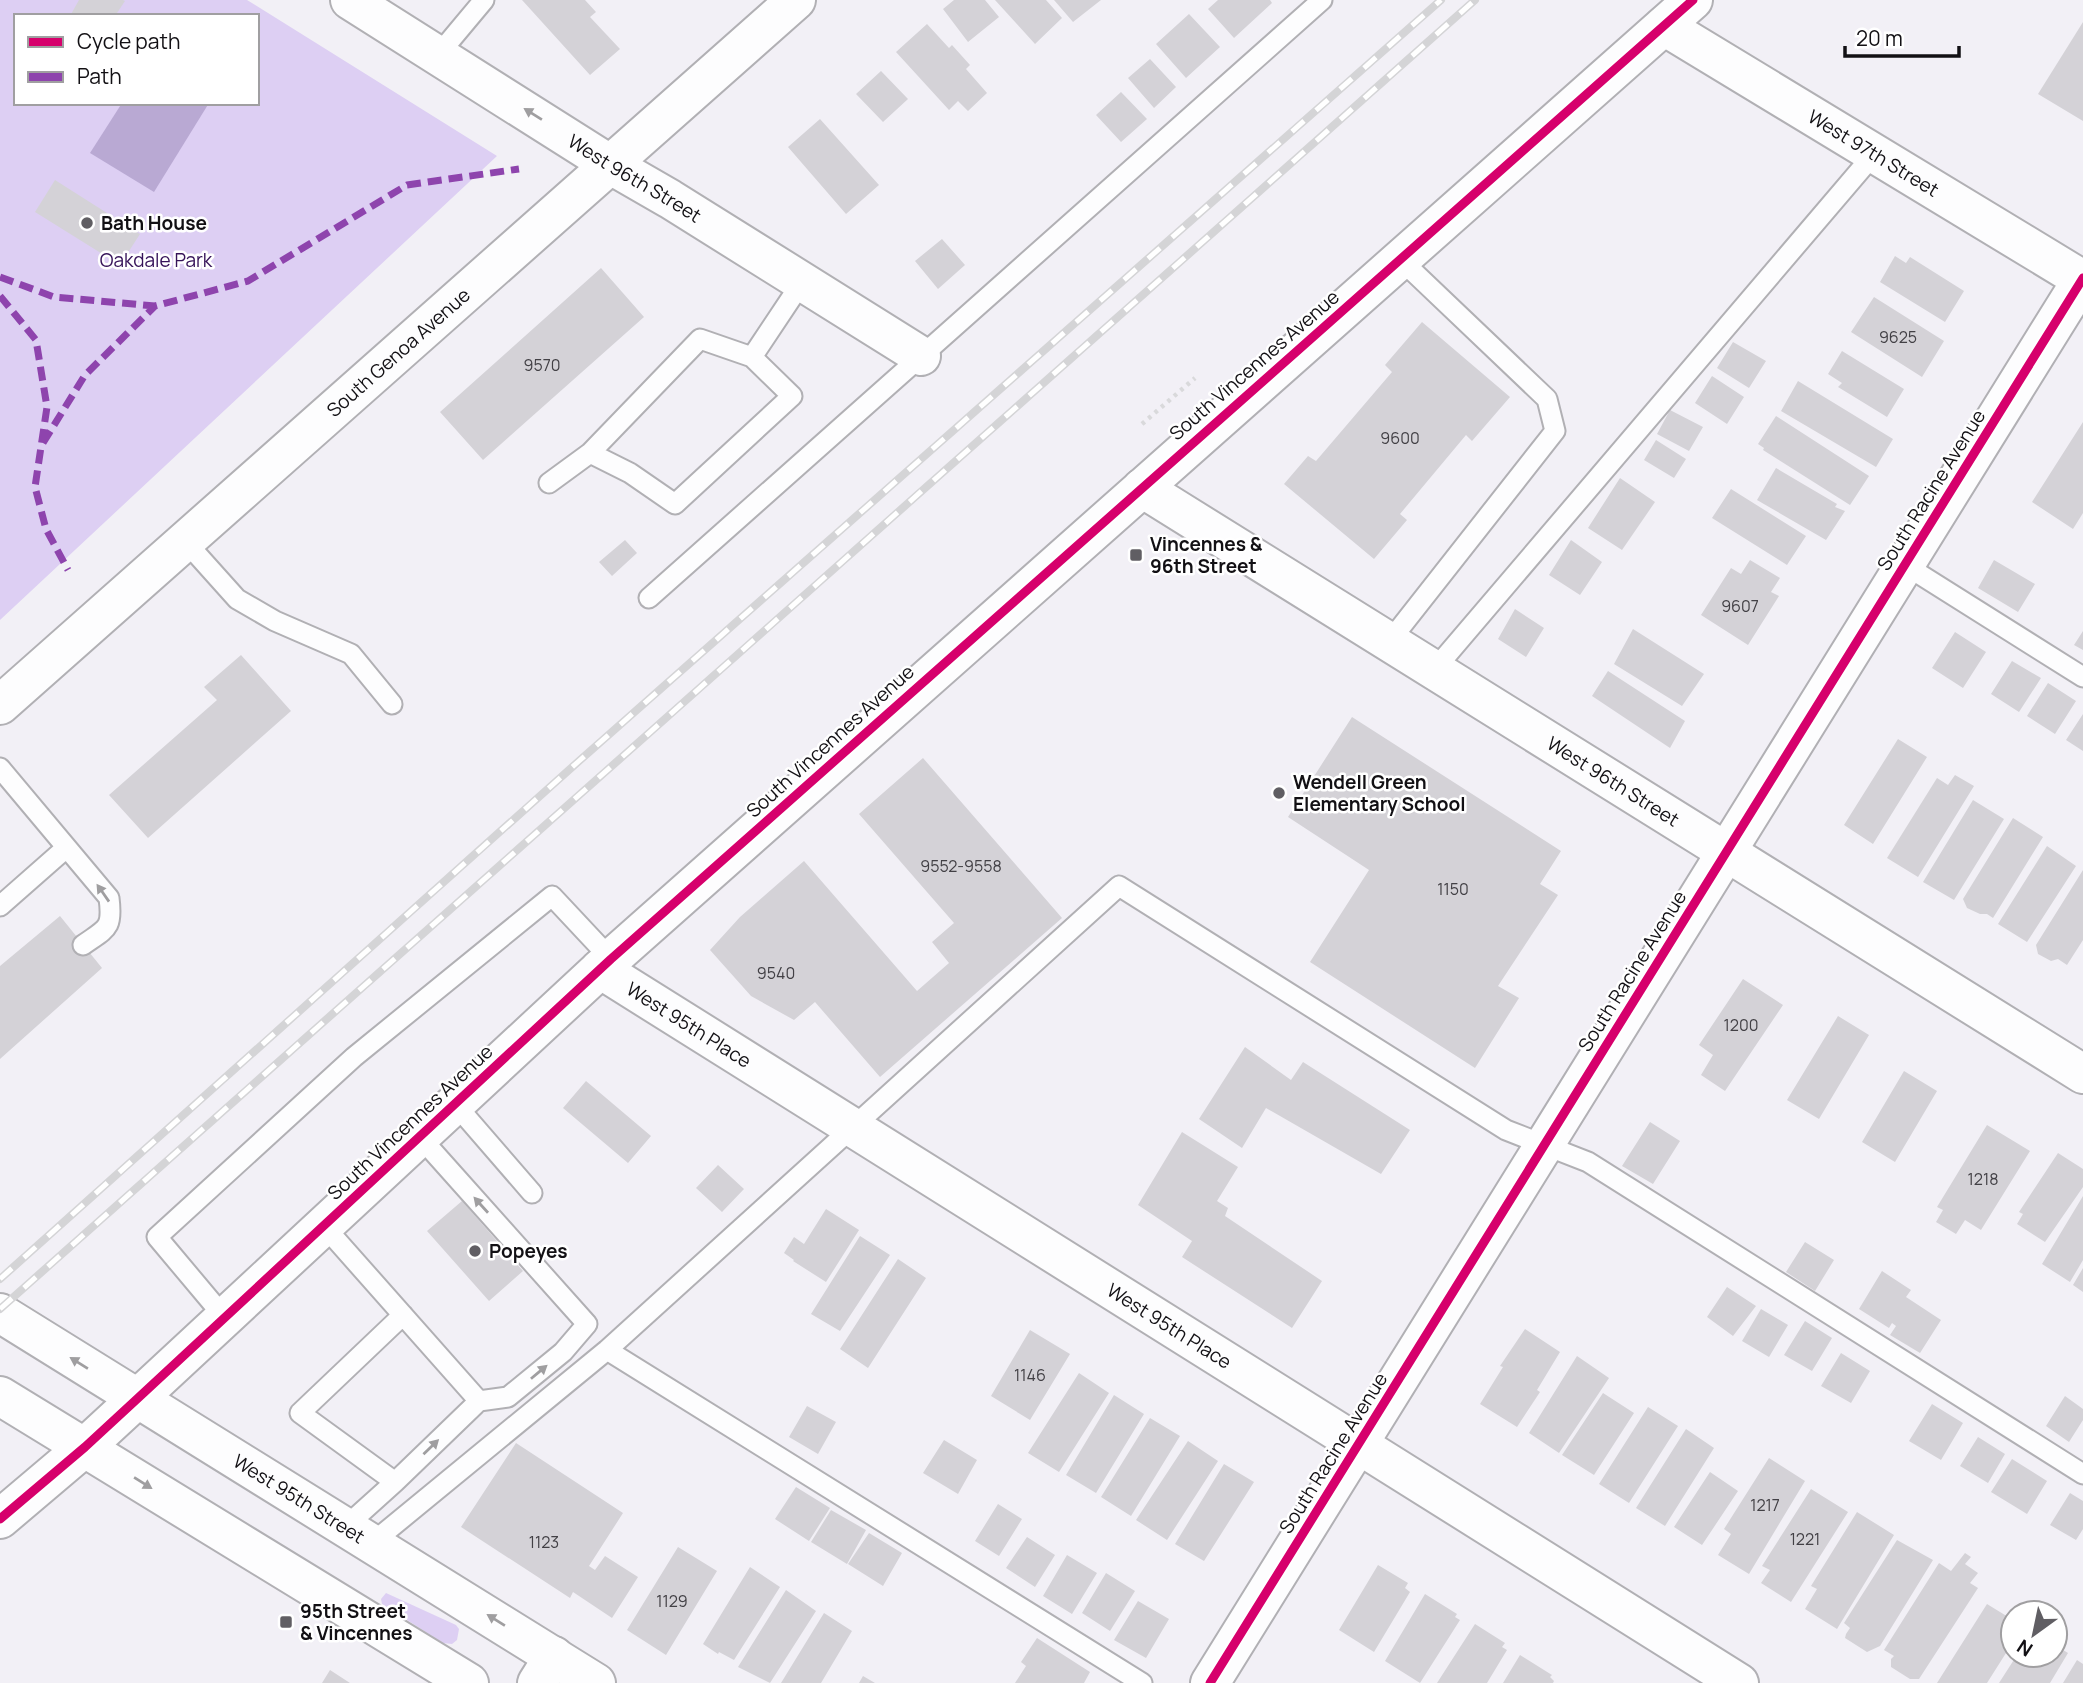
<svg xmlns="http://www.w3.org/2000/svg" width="2083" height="1683" viewBox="0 0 2083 1683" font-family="Manrope,sans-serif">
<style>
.green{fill:#ddcff3;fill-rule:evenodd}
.water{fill:#b9a9d3}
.building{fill:#d4d2d7}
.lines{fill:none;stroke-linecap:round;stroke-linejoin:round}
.lane-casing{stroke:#b1b0b4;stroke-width:23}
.street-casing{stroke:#b1b0b4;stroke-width:42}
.secondary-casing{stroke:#b1b0b4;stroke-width:42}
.primary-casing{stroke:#b1b0b4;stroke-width:42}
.path{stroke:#d9d9db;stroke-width:4.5;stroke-dasharray:3.5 5;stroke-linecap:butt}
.lane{stroke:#fdfdfe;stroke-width:19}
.street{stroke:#fdfdfe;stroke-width:38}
.secondary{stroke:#fdfdfe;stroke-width:38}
.primary{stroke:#fdfdfe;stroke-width:38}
.rail-casing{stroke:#d4d4d6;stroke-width:8}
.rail{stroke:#fff;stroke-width:5;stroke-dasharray:16;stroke-linecap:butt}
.quiet{stroke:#8e44ad;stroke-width:7;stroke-dasharray:14 7;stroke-linecap:butt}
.cycleway-casing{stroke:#fff;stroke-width:13}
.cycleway{stroke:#d6006c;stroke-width:9}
.oneway{fill:#9f9ea0}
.poi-dot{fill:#605e63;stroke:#fff;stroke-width:2.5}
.labels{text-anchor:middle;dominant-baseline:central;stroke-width:5;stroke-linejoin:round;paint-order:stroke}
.number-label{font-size:16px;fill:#424045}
.street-label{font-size:19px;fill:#121014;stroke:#fff}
.poi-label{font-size:19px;font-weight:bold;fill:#121014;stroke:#fff;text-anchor:start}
.park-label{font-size:19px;fill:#361359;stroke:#fff}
</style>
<rect width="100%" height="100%" fill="#f2f0f6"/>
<path class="green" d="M0,0H247L497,156L0,620ZM16,16H257V103H16Z
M386,1593L456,1625L459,1629L457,1640L452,1644L443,1643L382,1604L381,1599Z"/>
<path class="water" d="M122,103H209L154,192L90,153Z"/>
<path class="building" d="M79,0H123L125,1L115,16H70Z
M522,0H585L596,12L590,17L620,49L590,75Z
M954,0H985L999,17L968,42L943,9Z
M995,0H1046L1062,18L1035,44Z
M1054,0H1101L1073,22Z
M1218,0H1270L1272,3L1234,38L1208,9Z
M1189,14L1220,47L1186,78L1156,44Z
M2083,22V121L2038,94Z
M927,24L949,48L952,45L970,65L966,69L987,93L968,111L958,101L949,110L896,52Z
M1150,59L1176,87L1154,108L1128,78Z
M881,71L908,99L883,122L856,94Z
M1121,92L1147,119L1121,142L1096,115Z
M820,119L879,185L846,214L788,147Z
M55,180L140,234L120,265L35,212Z
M942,239L965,265L938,289L915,261Z
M1895,256L1906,263L1910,257L1964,291L1945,322L1880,282Z
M601,268L644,317L483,460L440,412Z
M1874,297L1944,341L1922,377L1851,332Z
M1422,322L1510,397L1472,441L1466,435L1400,514L1407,520L1374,559L1284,484L1308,456L1316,461L1392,372L1385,365Z
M1733,342L1766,361L1749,388L1717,368Z
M1842,351L1904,389L1887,417L1838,387L1842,383L1828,374Z
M1712,376L1744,397L1727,424L1695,403Z
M1798,381L1893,439L1876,467L1781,411Z
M1670,410L1703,427L1689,451L1657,434Z
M1776,416L1869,476L1850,505L1763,450L1764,448L1758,444Z
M2083,422V513L2073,529L2032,502Z
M1656,440L1686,459L1674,478L1644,460Z
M1776,468L1837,504L1835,507L1845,511L1826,540L1757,500Z
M1620,478L1655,502L1622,550L1588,528Z
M1731,489L1806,536L1787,565L1712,518Z
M625,540L637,553L612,576L599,562Z
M1571,540L1602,562L1580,595L1549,575Z
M1750,560L1780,578L1771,592L1779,596L1748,645L1701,615L1731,568L1741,574Z
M1994,560L2035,584L2018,612L1978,588Z
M1515,609L1544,628L1526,657L1498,639Z
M1633,629L1704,674L1682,706L1614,664Z
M2083,631V650L2074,645Z
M1955,632L1986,652L1963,688L1932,668Z
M241,655L291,711L148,838L109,795L217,700L204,687Z
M2012,661L2041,678L2019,712L1991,694Z
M1608,671L1685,721L1670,748L1592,696Z
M2048,683L2076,701L2055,734L2027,716Z
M2083,714V751L2066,740Z
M1352,717L1561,851L1540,884L1558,895L1498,986L1519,998L1475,1068L1310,962L1369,870L1288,817Z
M1898,739L1927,757L1873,844L1844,825Z
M923,758L1062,918L880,1077L815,1002L794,1020L751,996L710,950L740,917L804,861L917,991L949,963L932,942L954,923L859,814Z
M1955,775L1974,786L1918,877L1887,858L1937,778L1948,785Z
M1973,800L2004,819L1954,900L1923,882Z
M2013,818L2043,837L1993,918L1987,914H1980L1967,908L1963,899Z
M2047,846L2076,866L2027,942L1998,924Z
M2083,870V940L2067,965L2058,959L2051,961L2038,954L2036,945Z
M60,916L102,968L0,1059V966Z
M1743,979L1783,1005L1725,1091L1701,1075L1713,1055L1699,1045Z
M1838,1016L1869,1035L1819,1119L1787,1100Z
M1245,1047L1291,1080L1303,1062L1410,1130L1381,1174L1266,1108L1242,1148L1199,1119Z
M1904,1071L1937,1091L1895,1162L1862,1142Z
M586,1081L651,1136L628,1163L563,1108Z
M1650,1122L1680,1141L1653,1184L1622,1166Z
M1987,1125L2030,1151L1981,1230L1965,1220L1956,1234L1936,1222L1943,1210L1937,1207Z
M1182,1132L1238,1167L1217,1201L1228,1208L1225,1216L1322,1281L1292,1328L1182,1257L1192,1241L1138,1205Z
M2058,1153L2083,1169V1187L2045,1242L2017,1224L2023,1214L2019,1212Z
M718,1165L744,1189L722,1212L696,1188Z
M2083,1196V1260L2070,1282L2042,1264Z
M462,1201L523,1271L489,1301L427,1231Z
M826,1209L859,1230L826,1282L793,1261L794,1260L784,1253L794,1237L804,1244Z
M860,1236L890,1255L840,1331L811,1314Z
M1805,1242L1834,1260L1815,1291L1786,1272Z
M898,1259L926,1278L868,1368L840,1349Z
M2083,1268V1292L2073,1285Z
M1882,1271L1911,1290L1906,1297L1941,1320L1920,1353L1890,1335L1896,1326L1892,1323L1889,1328L1859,1309Z
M1727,1287L1756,1306L1733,1336L1707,1317Z
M1761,1309L1788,1325L1769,1357L1742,1341Z
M1805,1321L1832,1338L1812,1371L1784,1355Z
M1525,1329L1560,1352L1537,1390L1540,1392L1517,1427L1480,1404L1503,1367L1500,1366Z
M1030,1330L1070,1354L1030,1420L991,1396Z
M1841,1353L1870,1371L1851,1403L1821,1386Z
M1577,1356L1609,1378L1559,1453L1529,1433Z
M1079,1373L1109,1393L1059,1472L1028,1453Z
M1603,1393L1634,1413L1594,1475L1562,1455Z
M1114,1395L1144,1414L1096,1493L1066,1475Z
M2065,1396L2083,1409V1420L2069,1442L2046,1426Z
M1932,1404L1963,1423L1941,1460L1909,1441Z
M807,1406L836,1422L818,1454L789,1437Z
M1648,1407L1678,1426L1629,1503L1599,1484Z
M1150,1418L1180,1436L1131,1516L1101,1497Z
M1686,1429L1714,1448L1665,1526L1636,1508Z
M1978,1437L2005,1454L1988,1483L1960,1466Z
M944,1440L977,1460L958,1494L923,1473Z
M1188,1441L1218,1461L1167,1540L1136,1520Z
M516,1443L623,1513L589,1566L595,1570L605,1556L638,1577L612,1618L573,1592L570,1598L461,1527Z
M1769,1458L1805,1481L1749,1574L1718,1555L1731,1534L1724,1529Z
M2012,1459L2047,1481L2027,1514L1991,1492Z
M1224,1464L1254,1482L1204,1561L1175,1544Z
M1710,1472L1738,1491L1702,1545L1674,1527Z
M796,1487L830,1508L809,1541L775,1519Z
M1811,1489L1848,1512L1791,1602L1761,1583L1770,1570L1762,1566Z
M2070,1493L2083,1501V1529L2076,1540L2050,1525Z
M998,1504L1022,1519L999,1556L975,1541Z
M831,1510L866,1530L847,1564L811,1542Z
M1857,1512L1894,1535L1837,1629L1805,1609L1817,1589L1811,1586Z
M869,1533L902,1553L883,1586L848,1564Z
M1027,1537L1055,1555L1035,1587L1006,1568Z
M1897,1540L1933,1560L1880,1646L1867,1652L1845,1638L1846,1634L1850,1628L1844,1623Z
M678,1547L717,1571L666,1655L627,1630Z
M1965,1553L1971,1557L1965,1564L1978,1573L1970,1583L1978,1588L1919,1679H1910L1891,1667V1659L1894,1656L1884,1650L1939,1563L1951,1571Z
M1067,1555L1097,1573L1072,1614L1043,1596Z
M1378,1565L1408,1583L1405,1588L1410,1592L1374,1652L1339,1630Z
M750,1567L780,1587L734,1660L719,1652L718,1654L703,1644Z
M1106,1573L1135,1591L1110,1631L1082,1613Z
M786,1590L816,1611L770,1683L738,1667Z
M1425,1594L1457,1614L1455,1617L1460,1620L1420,1683L1385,1661Z
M1138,1601L1169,1619L1146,1658L1114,1640Z
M1987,1604L2013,1620V1642L1987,1683H1937Z
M824,1613L852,1631L821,1683H781Z
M1475,1624L1505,1643L1502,1647L1507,1650L1487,1683H1437Z
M1037,1638L1090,1672L1084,1683H1015L1026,1666L1021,1662Z
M2055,1645L2068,1653L2050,1683H1999L2017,1655H2055Z
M1520,1655L1552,1675L1550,1677L1554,1681L1553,1683H1503Z
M2077,1660L2083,1664V1683H2063Z
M330,1670L350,1683H322Z
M863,1676L875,1683H859Z"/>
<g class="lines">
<defs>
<path id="lane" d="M438,55L484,0
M590,453L700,339L752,357
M549,483L590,453L630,473L675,504L792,396L752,357L802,282
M185,541L237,599L275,621L351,654L392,704
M1905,565L2083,677
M649,598L1322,0
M1389,642L1555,431L1547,399L1400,259
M1434,670L1874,154
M0,768L109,898C113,929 107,928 83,945
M0,906L66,848
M455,1104L532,1193
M324,1226L479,1401
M225,1318L157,1237L354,1057L552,896L611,959
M607,1350L1142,1683
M395,1482L300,1413L403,1315
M345,1527L395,1482L479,1401L508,1397L563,1352L587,1324L420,1137
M372,1543L607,1350L1119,886L1506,1130L1588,1162L2083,1474"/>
<g id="street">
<path id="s1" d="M350,0L611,165L670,199L921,356"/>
<path id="s2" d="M1664,26L2083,280"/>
<path id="s3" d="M1142,488L2083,1074"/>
<path id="s4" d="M0,705L796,0"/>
<path id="s5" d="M600,969L1739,1683"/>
<path d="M537,1683L554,1656"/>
<path d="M1210,1683L2083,278"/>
</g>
<path id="secondary" d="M0,1519L85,1447L137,1399L611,959L1693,0"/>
<g id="primary">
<path id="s6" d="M0,1313L596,1683"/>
<path d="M0,1396L469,1683"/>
</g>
</defs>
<use href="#lane" class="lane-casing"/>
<use href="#street" class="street-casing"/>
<use href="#secondary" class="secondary-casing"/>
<use href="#primary" class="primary-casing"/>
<path class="path" d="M1142,424L1195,378"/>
<use href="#lane" class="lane"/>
<use href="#street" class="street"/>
<use href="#secondary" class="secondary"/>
<use href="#primary" class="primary"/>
<defs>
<path id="rail" d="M0,1279L579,761L1441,0
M0,1309L1475,0"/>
</defs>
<use href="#rail" class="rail-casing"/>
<use href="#rail" class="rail"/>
<path class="quiet" d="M0,277L54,297L155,306L248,281L407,185L519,169
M0,296L36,340L47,407L35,487L46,529L68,570
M43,443L85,375L155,306"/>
<defs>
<path id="cycleway" d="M0,1519L85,1447L137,1399L611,959L1693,0
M1210,1683L2083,278"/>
</defs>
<use href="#cycleway" class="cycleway-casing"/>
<use href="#cycleway" class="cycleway"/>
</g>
<defs><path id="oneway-solid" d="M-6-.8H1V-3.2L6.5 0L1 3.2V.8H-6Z" transform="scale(1.75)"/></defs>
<g class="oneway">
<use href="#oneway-solid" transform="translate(533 114) rotate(-148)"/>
<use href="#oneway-solid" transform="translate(103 893) rotate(-125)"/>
<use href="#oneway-solid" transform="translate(481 1205) rotate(-132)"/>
<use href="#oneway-solid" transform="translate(79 1363) rotate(-148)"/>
<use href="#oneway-solid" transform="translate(539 1372) rotate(-40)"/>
<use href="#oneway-solid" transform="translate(431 1447) rotate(-44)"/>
<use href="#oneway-solid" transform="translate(143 1483) rotate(32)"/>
<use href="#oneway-solid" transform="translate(496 1620) rotate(-148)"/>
</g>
<g class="poi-dot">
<circle cx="87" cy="223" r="7"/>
<rect x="1129" y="548" width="14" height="14" rx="3.5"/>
<circle cx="1279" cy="793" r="7"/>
<circle cx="475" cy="1251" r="7"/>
<rect x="279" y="1615" width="14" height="14" rx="3.5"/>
</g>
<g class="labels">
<g class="number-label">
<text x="1898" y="337">9625</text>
<text x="542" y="365">9570</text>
<text x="1400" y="438">9600</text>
<text x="1740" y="606">9607</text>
<text x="961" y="866">9552-9558</text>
<text x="1453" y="889">1150</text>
<text x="776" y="973">9540</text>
<text x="1741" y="1025">1200</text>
<text x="1983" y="1179">1218</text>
<text x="1030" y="1375">1146</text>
<text x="1765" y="1505">1217</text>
<text x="1805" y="1539">1221</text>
<text x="544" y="1542">1123</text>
<text x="672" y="1601">1129</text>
</g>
<g class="street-label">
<text stroke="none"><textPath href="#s2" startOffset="245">West 97th Street</textPath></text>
<text stroke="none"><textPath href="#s1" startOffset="336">West 96th Street</textPath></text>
<text stroke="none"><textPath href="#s4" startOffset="532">South Genoa Avenue</textPath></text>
<text transform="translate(1254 365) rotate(-41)">South Vincennes Avenue</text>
<text transform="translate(1931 490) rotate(-58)">South Racine Avenue</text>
<text transform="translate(830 741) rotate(-42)">South Vincennes Avenue</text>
<text stroke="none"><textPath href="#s3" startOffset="555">West 96th Street</textPath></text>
<text transform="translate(1632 971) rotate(-58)">South Racine Avenue</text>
<text stroke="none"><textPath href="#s5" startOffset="105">West 95th Place</textPath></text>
<text transform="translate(410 1122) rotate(-43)">South Vincennes Avenue</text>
<text stroke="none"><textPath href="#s5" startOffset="672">West 95th Place</textPath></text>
<text transform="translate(1333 1453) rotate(-58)">South Racine Avenue</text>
<text stroke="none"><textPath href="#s6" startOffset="352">West 95th Street</textPath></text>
</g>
<g class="poi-label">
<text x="101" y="223">Bath House</text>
<text x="1150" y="544">Vincennes &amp;<tspan x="1150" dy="22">96th Street</tspan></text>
<text x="1293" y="782">Wendell Green<tspan x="1293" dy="22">Elementary School</tspan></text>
<text x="489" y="1251">Popeyes</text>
<text x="300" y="1611">95th Street<tspan x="300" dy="22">&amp; Vincennes</tspan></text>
</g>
<g class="park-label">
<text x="156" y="260">Oakdale Park</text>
</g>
</g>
<rect x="14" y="14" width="245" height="91" fill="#ffffff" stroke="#a09fa1" stroke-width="2"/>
<rect x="28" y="37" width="35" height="10" fill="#d6006c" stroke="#a09fa1" stroke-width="2"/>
<text x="77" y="49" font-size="21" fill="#121014">Cycle path</text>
<rect x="28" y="72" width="35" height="10" fill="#8e44ad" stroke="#a09fa1" stroke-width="2"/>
<text x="77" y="84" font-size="21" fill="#121014">Path</text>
<g transform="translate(2034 1634) rotate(213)"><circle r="33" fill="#ffffff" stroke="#a09fa1" stroke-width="2"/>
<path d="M0-5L12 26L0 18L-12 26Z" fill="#605e63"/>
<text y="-10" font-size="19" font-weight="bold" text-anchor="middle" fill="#121014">N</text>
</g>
<path d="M1845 46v10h114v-10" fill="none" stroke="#121014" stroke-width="3.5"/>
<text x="1856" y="46" font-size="21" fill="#121014" stroke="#ffffff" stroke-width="5" paint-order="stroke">20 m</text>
</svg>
